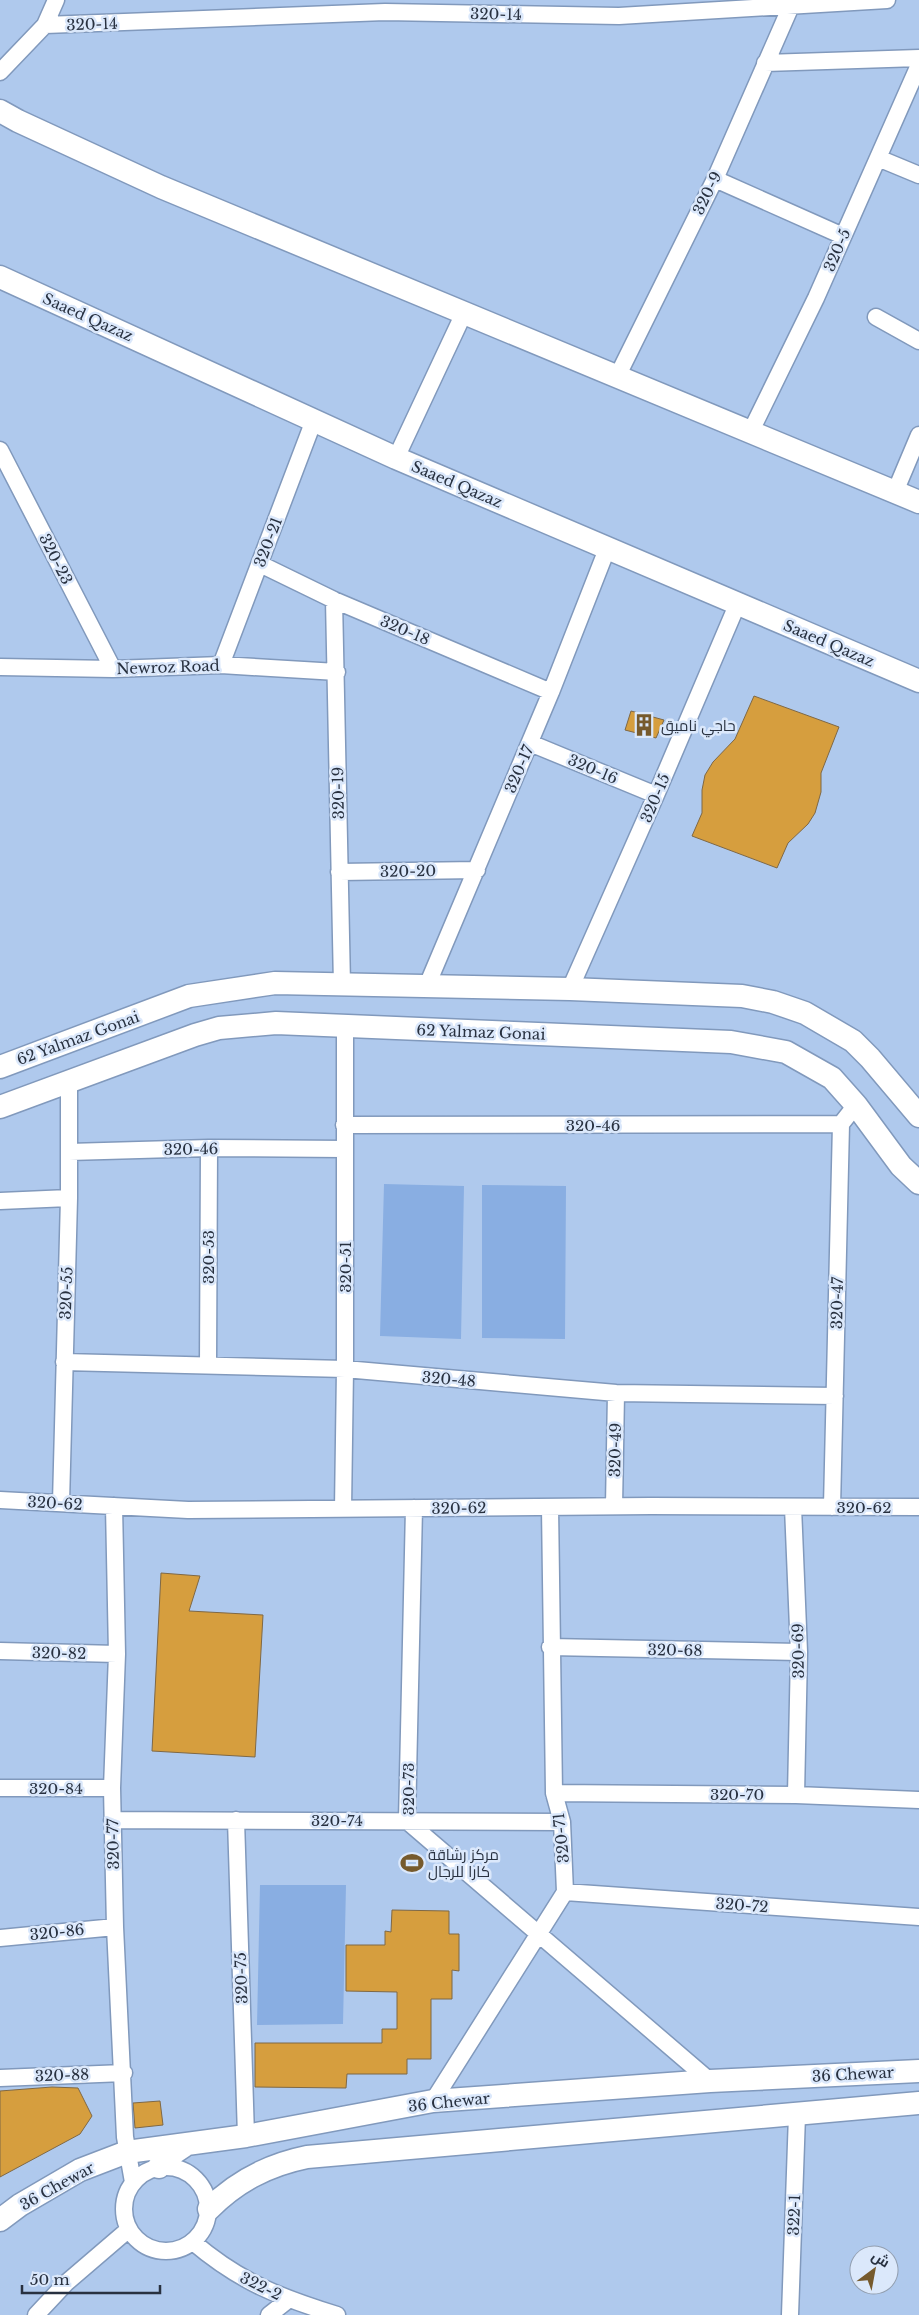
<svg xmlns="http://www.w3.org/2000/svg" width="919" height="2315" viewBox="0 0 919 2315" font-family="'Libre Baskerville',Cairo,serif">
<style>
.green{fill:#89aee2}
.building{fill:#d69e3e;stroke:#7f6845}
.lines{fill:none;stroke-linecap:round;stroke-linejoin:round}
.street-casing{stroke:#8199bc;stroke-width:19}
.secondary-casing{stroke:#8199bc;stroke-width:25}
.street{stroke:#fff;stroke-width:16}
.secondary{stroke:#fff;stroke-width:22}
.labels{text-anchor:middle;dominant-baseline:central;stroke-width:5;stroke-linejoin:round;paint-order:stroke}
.street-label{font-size:15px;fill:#283140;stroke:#dbe8fb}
.poi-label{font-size:15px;fill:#283140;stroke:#dbe8fb;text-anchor:start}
</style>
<rect width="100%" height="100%" fill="#afc9ed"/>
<path class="green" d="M384,1184L464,1186L461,1339L380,1336Z
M482,1185L566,1186L565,1339L482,1338Z
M260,1885H346L343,2024L257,2025Z"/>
<path class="building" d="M754,696L839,727L821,773V792L815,813L808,824L788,843L777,868L692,836L702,813V790L705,775L713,762L735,739Z
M631,711L664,720L656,738L625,730Z
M161,1573L200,1576L189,1611L263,1615L255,1757L152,1751Z
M392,1910L449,1911V1934H459V1971L452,1970V1999H431V2059H407V2074H347L346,2088L255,2087V2043H382V2029H397V1992L346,1991V1945H385V1931L391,1932Z
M52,2087L78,2088L92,2116L80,2134L0,2177V2091Z
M160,2101L163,2125L135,2128L133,2103Z"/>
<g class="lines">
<defs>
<path id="street" d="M45,25L385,12L619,16L887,0
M765,63L919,58
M0,72L45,25L56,0
M878,158L919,175
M715,179L843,236
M876,317L919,341
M617,377L715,179L791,6
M750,433L816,298L919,65
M0,450L113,669
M396,458L464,313
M895,492L919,435
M260,564L334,600L551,692
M334,600L342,985
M221,665L314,420
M0,667L113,669L221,665L337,672
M530,743L656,795
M339,872L477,870
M426,988L551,692L607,549
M570,989L656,795L737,605
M344,1125L841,1124
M69,1152L209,1148L344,1149
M0,1201L69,1198
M64,1362L345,1369L616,1393L835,1396
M208,1365L209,1148
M0,1500L188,1510L651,1506L919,1507
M61,1503L69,1198V1082
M114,1506L117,1654L112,1788L115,1927L125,2137L133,2182
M614,1506L616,1393
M793,1507L799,1652L796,1795
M832,1507L841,1124L856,1105
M414,1508L407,1821L710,2081
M343,1509L345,1369V1026
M550,1647L799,1652
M0,1651L117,1654
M0,1788H112
M554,1793L796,1795L919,1800
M112,1820L562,1822
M236,1820L246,2136
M565,1892L919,1917
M0,1938L115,1927
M0,2078L124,2073
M433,2101L565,1892L562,1822L554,1793L550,1507
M124 2209a42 42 0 1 1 84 0a42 42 0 1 1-84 0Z
M193,2242C240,2282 279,2297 337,2315
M36,2315L66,2283L129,2229
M269,2315L288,2300
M790,2315L797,2115"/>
<path id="secondary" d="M0,111L18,121L161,187L919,502
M0,277L396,458L919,681
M0,1067L189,996L275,983L570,989L742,996L773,1002L805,1013L853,1041L870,1058L919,1116
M0,1107L195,1035L219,1028L276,1023L731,1042L786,1052L832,1078L856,1105L901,1166L919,1183
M159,2167L172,2154L187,2144
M209,2209C237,2181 268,2165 307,2157L919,2103
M0,2220L20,2205L80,2170L127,2152L246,2136L433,2101L710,2081L919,2071"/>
</defs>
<use href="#street" class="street-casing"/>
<use href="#secondary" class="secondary-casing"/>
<use href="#street" class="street"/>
<use href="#secondary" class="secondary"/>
</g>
<defs>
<symbol id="building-bare" viewBox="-9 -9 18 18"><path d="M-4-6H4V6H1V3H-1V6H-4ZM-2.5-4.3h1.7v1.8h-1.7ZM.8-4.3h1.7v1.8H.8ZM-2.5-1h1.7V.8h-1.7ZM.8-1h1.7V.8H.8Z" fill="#765a2d" stroke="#dbe8fb" stroke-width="2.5" paint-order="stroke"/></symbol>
<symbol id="stadium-bare" viewBox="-9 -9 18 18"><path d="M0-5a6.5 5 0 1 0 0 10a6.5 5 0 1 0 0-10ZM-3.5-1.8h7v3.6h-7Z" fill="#765a2d" stroke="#dbe8fb" stroke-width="2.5" paint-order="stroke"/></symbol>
</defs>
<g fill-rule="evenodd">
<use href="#building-bare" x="628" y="709" width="32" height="32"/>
<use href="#stadium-bare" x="396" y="1847" width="32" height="32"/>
</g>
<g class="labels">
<g class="street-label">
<text transform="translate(496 14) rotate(1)">320-14</text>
<text transform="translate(92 24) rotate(-2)">320-14</text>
<text transform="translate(707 193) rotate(-64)">320-9</text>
<text transform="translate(837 250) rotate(-67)">320-5</text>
<text transform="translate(88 317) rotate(24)">Saaed Qazaz</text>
<text transform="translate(457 484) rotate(23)">Saaed Qazaz</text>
<text transform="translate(268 542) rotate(-69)">320-21</text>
<text transform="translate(56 559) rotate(63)">320-23</text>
<text transform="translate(405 630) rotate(23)">320-18</text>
<text transform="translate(829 643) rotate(23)">Saaed Qazaz</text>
<text transform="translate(168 667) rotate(-2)">Newroz Road</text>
<text transform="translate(519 769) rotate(-67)">320-17</text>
<text transform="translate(593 769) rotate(23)">320-16</text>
<text transform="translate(338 793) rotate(-91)">320-19</text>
<text transform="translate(655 798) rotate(-67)">320-15</text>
<text transform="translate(408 871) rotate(-1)">320-20</text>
<text transform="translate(481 1032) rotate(2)">62 Yalmaz Gonai</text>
<text transform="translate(78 1038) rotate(-20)">62 Yalmaz Gonai</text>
<text x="593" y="1125">320-46</text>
<text transform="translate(191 1149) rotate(-1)">320-46</text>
<text transform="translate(208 1257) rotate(-90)">320-53</text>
<text transform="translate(345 1267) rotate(-90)">320-51</text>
<text transform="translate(66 1293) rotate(-88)">320-55</text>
<text transform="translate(837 1303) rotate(-89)">320-47</text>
<text transform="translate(449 1379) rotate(5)">320-48</text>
<text transform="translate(615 1450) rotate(-89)">320-49</text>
<text transform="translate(55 1503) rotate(3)">320-62</text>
<text x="864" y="1507">320-62</text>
<text transform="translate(459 1508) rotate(-1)">320-62</text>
<text transform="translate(675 1650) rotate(1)">320-68</text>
<text transform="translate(798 1651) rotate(-91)">320-69</text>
<text transform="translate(59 1653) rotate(1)">320-82</text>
<text x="56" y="1788">320-84</text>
<text transform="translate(408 1789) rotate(-90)">320-73</text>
<text x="737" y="1794">320-70</text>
<text x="337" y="1820">320-74</text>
<text transform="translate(561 1838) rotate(-96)">320-71</text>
<text transform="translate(113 1844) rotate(-91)">320-77</text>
<text transform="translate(742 1905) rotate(4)">320-72</text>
<text transform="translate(57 1932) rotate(-6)">320-86</text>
<text transform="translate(241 1978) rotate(-92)">320-75</text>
<text transform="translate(853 2074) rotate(-3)">36 Chewar</text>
<text transform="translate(62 2075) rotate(-2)">320-88</text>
<text transform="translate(449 2102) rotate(-6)">36 Chewar</text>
<text transform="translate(57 2186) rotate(-29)">36 Chewar</text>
<text transform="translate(794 2215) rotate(-88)">322-1</text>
<text transform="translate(261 2286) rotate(26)">322-2</text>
</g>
<g class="poi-label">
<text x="661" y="725">حاجي ناميق</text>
<text x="428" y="1854">مركز رشاقة<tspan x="428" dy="17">كارا للرجال</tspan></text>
</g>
</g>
<g transform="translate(874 2270) rotate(32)"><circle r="24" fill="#dbe8fb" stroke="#939fb0"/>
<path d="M0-4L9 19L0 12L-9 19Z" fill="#765a2d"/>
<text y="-8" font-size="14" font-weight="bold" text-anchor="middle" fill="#283140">ش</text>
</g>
<path d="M22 2285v8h138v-8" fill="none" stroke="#283140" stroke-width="2.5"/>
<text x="30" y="2285" font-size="15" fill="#283140" stroke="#dbe8fb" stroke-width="4" paint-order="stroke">50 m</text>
</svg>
